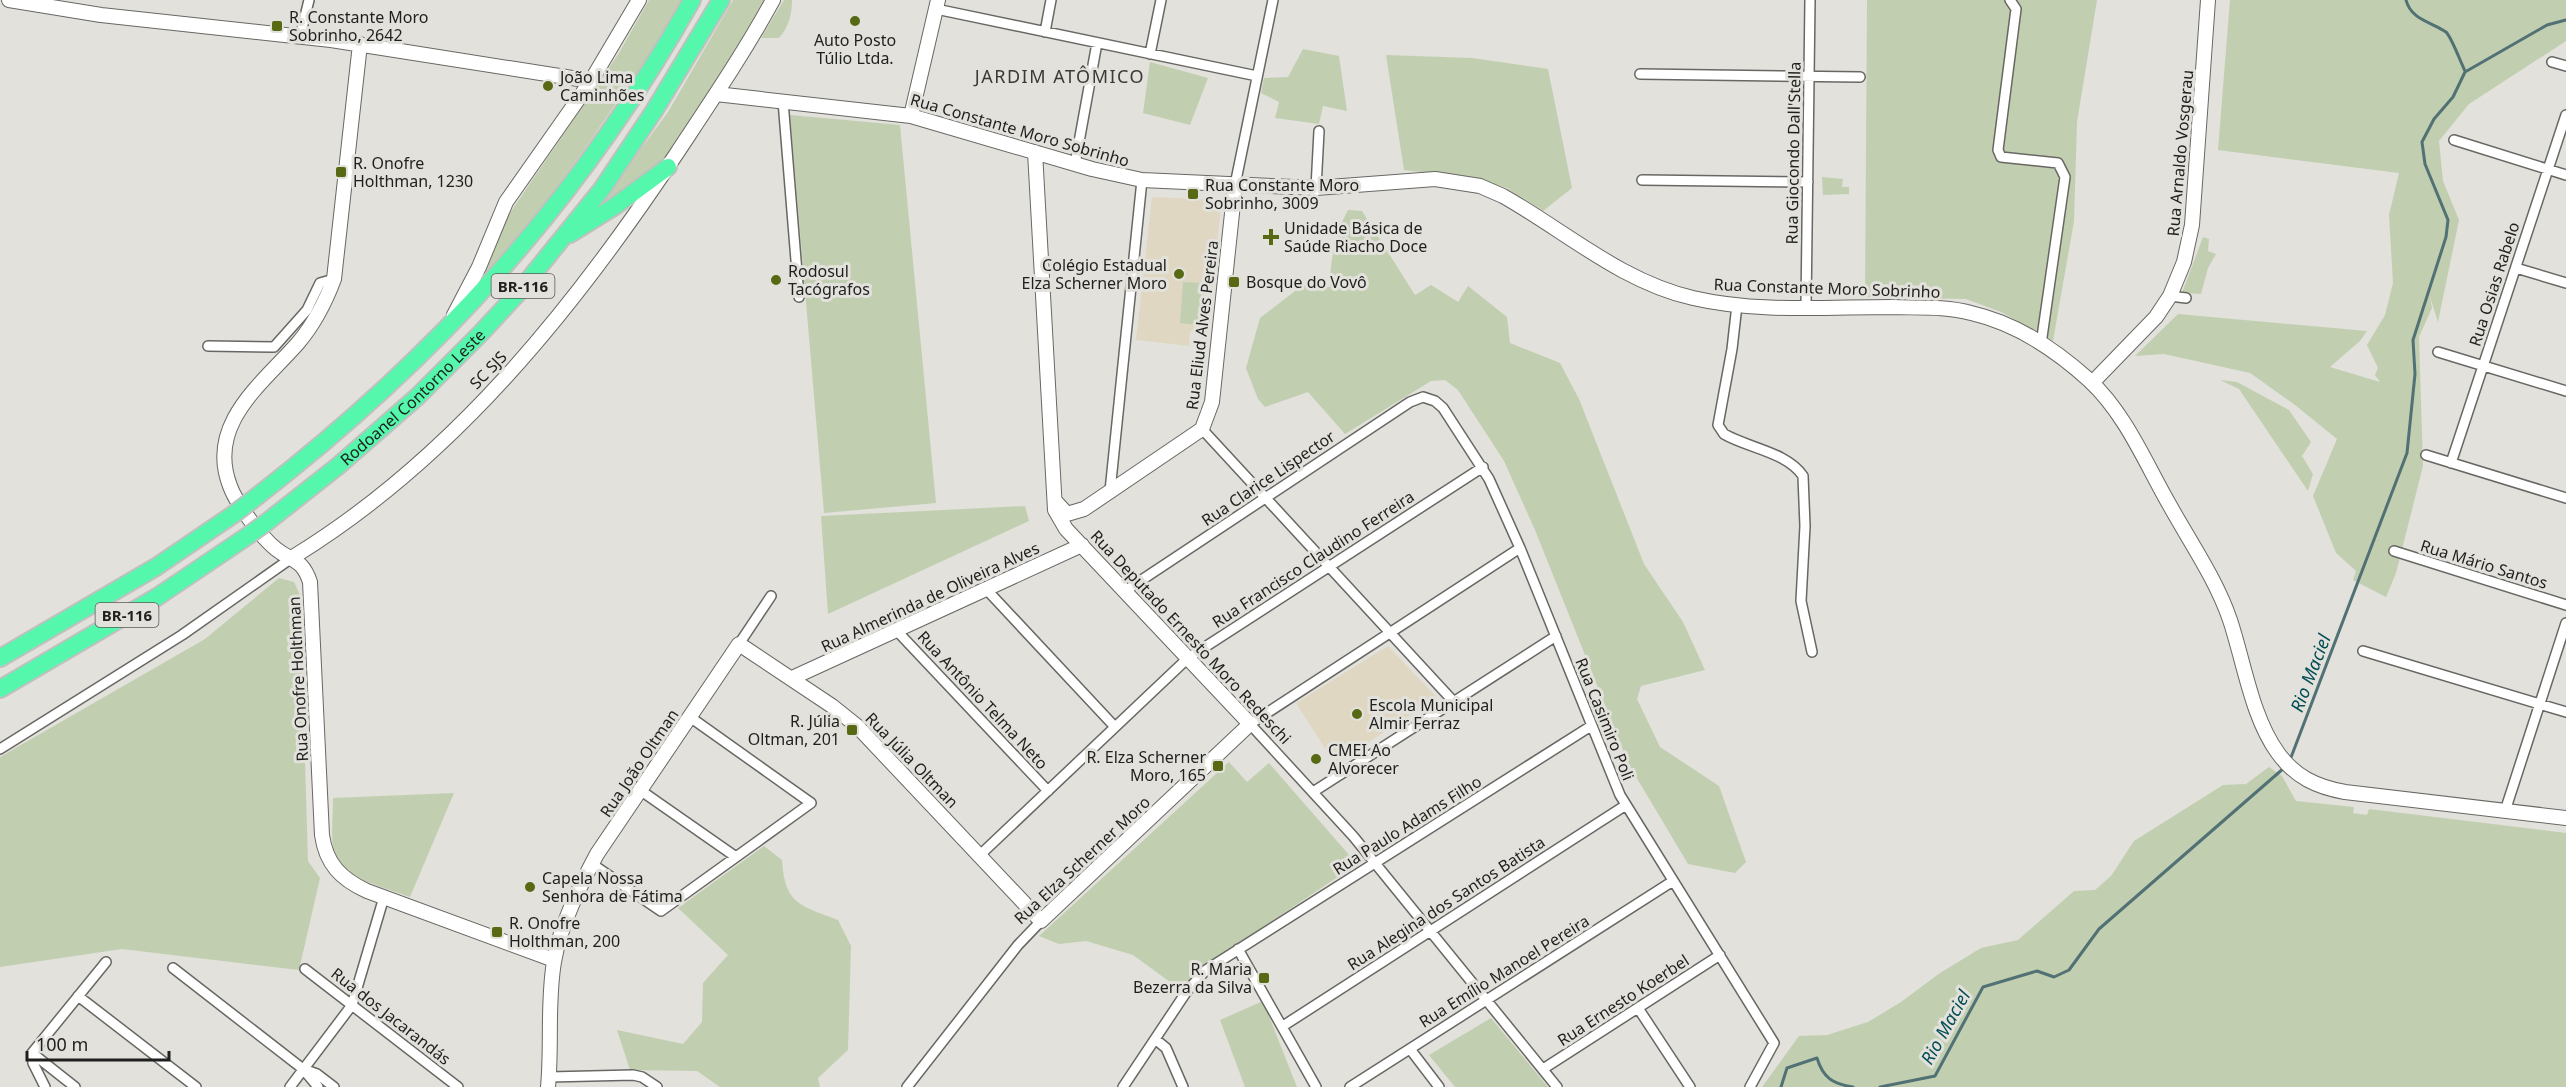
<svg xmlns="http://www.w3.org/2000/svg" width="2566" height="1087" viewBox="0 0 2566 1087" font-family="'Noto Sans',sans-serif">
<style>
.education{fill:#dfd7c2}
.green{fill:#c1cfb0}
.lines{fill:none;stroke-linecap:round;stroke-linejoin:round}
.stream{stroke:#517175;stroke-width:3}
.street-casing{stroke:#686763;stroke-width:12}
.secondary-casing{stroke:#686763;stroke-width:16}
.highway-casing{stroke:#c0c0c0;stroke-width:20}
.street{stroke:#fff;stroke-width:9}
.secondary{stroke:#fff;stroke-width:14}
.highway{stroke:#55f7ac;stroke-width:16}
.highway-bridge-casing{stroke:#c0c0c0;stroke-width:20;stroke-linecap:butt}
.highway-bridge{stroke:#55f7ac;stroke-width:16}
.poi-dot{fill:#586914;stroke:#e2e1dc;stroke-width:2}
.labels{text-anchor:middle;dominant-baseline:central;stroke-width:6;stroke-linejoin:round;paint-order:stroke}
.shield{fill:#e2e1dc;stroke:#5a5956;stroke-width:1.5}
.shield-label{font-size:15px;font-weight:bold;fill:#1f1f1d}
.poi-label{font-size:16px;fill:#1f1f1d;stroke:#e2e1dc;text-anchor:start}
.street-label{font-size:16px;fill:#1f1f1d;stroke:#e2e1dc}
.neighbourhood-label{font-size:18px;letter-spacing:1.5px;fill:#3b3a36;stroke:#e2e1dc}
.water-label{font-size:18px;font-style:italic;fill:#034d54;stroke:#e2e1dc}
</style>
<rect width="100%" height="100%" fill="#e2e1dc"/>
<path class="education" d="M1152,197L1217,200L1221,205L1213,287H1206L1203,319L1210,320L1209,332L1190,331L1189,346L1136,340Z
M1388,646L1437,698L1335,764L1296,703Z"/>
<path class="green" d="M649,0H683C664,34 643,65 621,96C578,160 534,220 483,279L501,226L619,53Z
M733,0H769L665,164L592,215L668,112Z
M784,0H792C792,14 789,27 779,38H761Z
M1867,0H2097L2077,122L2074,221L2053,341L2001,312L1966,299L1865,297Z
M2230,0H2566V41L2469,104L2439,141L2443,181L2459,220L2438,322L2430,297L2432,308L2419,337L2423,466L2396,573L2386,597L2353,580L2356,571L2336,553L2313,496L2337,439L2295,405L2250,373L2164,354L2135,356L2178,314L2367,331L2360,341L2330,367L2380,382L2375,375L2378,368L2367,345L2385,315L2393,283L2389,215L2399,173L2218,150Z
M1303,49L1339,56L1347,111L1323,106L1319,124L1275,118L1279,102L1261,93L1264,78L1288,77Z
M1386,55L1472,58L1548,69L1572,188L1543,211L1507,188L1477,179L1404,170Z
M1150,62L1208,78L1190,125L1143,113Z
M790,115L900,125L936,503L824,513Z
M1822,177L1843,179L1842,187H1849V194L1823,195Z
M1348,210L1362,211L1415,295L1431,285L1458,302L1468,286L1507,317L1510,343L1560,363L1579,399L1644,564L1683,622L1705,670L1641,686L1637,699L1660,747L1719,786L1746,862L1735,873L1688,864L1629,765L1535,530L1504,461L1458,390L1445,380L1431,381L1345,434L1308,392L1265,407L1258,399L1246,368L1260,318L1303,285L1330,287C1330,261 1335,234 1348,210Z
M2203,237L2209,239L2208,251L2216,254L2208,268L2201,294L2182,293Z
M1183,282L1202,283L1198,325L1180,323Z
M2220,380L2237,382L2289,410L2311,442L2302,456L2313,474L2308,491L2239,389Z
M1025,506L1029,521L828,614L821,516Z
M279,578L294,582L300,595L308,861L320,878L299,970L122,949L0,967V757L205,639Z
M1229,762L1247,782L1269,763L1357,864L1199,970L1181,990L1133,955L1086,941L1059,944L1039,936Z
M2269,767L2282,776L2296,801L2354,807L2353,813L2367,815L2369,809L2566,833V1087H1762L1799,1036L1827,1035L1868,1022L1901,1002L1940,973L1981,948L2018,940L2074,891L2095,890L2111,876L2134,841L2223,785L2246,784Z
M454,793L410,897C389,889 337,877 333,850C331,833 333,815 333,798Z
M764,846L782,860C785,905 800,905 838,920L851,946L848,1050L818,1078L820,1087H720L697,1071L630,1070L617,1030L683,1044L702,1022L703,983L728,955L678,908Z
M1263,1001L1297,1087H1245L1220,1020Z
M1491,1018L1548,1087H1455L1429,1055Z"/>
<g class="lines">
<path class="stream" d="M2406,0C2411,20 2432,22 2446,32C2451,36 2461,63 2465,71
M2290,760L2407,453L2415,374L2413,340L2446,237L2448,220L2425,164L2422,142L2434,119L2453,97L2465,72L2547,25L2566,20
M1781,1087L1787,1068L1817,1058C1823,1078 1833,1084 1853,1087
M1880,1087L1935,1076L1983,987L2037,971L2054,977L2069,970L2099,929L2284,768"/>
<defs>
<path id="street" d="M2010,0L2016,9L1998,150L2001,157L2058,163L2065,177L2041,344
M936,9L1257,76
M1045,32L1051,0
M300,37L309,0
M1150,54L1161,0
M2552,62L2566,66
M1640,74L1860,77
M783,101L799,297
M2454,140L2566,175
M1075,164L1097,43
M1642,180L1808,182
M1235,185L1273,0
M1316,188L1319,131
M2516,268L2566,283
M2170,296L2186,298
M1737,305L1732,349L1718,425L1724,434C1748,448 1787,452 1803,476L1805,526L1801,601L1812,652
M1806,306L1810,0
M208,346L274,347L307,310L320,283L334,279
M2438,352L2566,391
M1202,429L1454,702
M2426,455L2566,498
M2451,463L2566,115
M1110,491L1142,180
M1520,548L1250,724L1353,836L1557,1087
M2394,551L2566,605
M986,589L1115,727
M1125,591L1410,402L1423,397L1435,401L1443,408L1489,479L1520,548L1620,795L1774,1043L1750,1087
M896,630L1048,791
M739,644L771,596
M2363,651L2566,712
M0,749L182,635L293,557
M640,790L736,857
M1313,792L1556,636
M2505,811L2566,623
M980,855L1188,658L1483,467
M592,864L661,911L811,803L690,717
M1238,949L1316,1087
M173,968L303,1069L317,1074L334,1087
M305,969L458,1087
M78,996L196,1087
M1638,1008L1690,1087
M1283,1026L1626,805
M1155,1039L1166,1048L1183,1087
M1410,1049L1439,1087
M32,1053L106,962
M32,1053L75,1087
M32,1053L33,1063L45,1087
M303,1069L318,1087
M1543,1069L1720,955
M549,1077L633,1075L642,1077L657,1087
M290,1087L352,1005L384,897
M907,1087L1018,945L1041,921
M1123,1087L1187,991L1206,970L1591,726
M1350,1087L1673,881"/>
<path id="secondary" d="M9,0L101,15L331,40L591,81
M360,44L334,279C325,303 315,323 298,343C262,384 206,424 230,486C236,503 261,537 276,549C292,562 302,558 310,582L322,835C326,864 341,879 367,891L554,960
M716,94L911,116L1092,169L1142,180L1316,188L1435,179L1480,186L1503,196C1565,231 1622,282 1693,298C1757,313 1827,307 1892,307C1918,308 1945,306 1971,313C2015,323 2056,350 2089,380C2125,413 2145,462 2169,504C2190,542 2216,579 2230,620C2244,662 2252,718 2278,753C2295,777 2317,787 2345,792L2566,818
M911,116L938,0
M454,315L479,267L506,202L591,81L639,0
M2092,383L2156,317L2170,296L2184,262L2192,225L2208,0
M1056,502L1067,514L1084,509L1202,429L1212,402L1235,185
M293,557C453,459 574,308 677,153C710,103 744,53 773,0
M792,678L1082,545
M548,1087C552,1045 547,1003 554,962C560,925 580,886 597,854L739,644L832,706L857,726L1041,921L1250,724L1066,529L1055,510L1035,152"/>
<g id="highway">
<path d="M570,234L615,206L668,167"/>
<path d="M251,501C435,359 578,203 692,0"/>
<path id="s1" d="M267,522L338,466L417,397L481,333L518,293L602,189L654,111L721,0"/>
<path d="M0,658L156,567L234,514"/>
<path d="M0,689L157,597L249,535"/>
</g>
</defs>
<use href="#street" class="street-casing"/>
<use href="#secondary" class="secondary-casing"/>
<use href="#highway" class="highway-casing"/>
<use href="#street" class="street"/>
<use href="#secondary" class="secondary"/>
<use href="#highway" class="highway"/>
<defs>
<path id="highway-bridge" d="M234,514L251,501
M249,535L267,522"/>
</defs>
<use href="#highway-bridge" class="highway-bridge-casing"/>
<use href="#highway-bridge" class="highway-bridge"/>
</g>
<g class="poi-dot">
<circle cx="855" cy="21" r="6"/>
<rect x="271" y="20" width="12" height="12" rx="3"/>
<circle cx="548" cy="86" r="6"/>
<rect x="335" y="166" width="12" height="12" rx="3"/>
<rect x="1187" y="188" width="12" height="12" rx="3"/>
<path d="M1268 228h6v6h6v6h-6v6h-6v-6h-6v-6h6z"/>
<circle cx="1179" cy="274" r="6"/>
<circle cx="776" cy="280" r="6"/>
<rect x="1228" y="276" width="12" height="12" rx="3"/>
<circle cx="1357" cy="714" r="6"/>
<rect x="846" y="724" width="12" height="12" rx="3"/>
<circle cx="1316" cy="759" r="6"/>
<rect x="1212" y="760" width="12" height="12" rx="3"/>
<circle cx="530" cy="887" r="6"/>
<rect x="491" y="926" width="12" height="12" rx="3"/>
<rect x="1258" y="972" width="12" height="12" rx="3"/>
</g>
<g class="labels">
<g class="shield">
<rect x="491.5" y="274" width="63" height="24" rx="4.5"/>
<rect x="95.5" y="603" width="63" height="24" rx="4.5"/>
</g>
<g class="shield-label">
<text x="523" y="286">BR-116</text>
<text x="127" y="615">BR-116</text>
</g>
<g class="poi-label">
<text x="289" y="17">R. Constante Moro<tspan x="289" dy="18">Sobrinho, 2642</tspan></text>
<text x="855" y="40" text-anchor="middle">Auto Posto<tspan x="855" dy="18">Túlio Ltda.</tspan></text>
<text x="560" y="77">João Lima<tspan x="560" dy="18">Caminhões</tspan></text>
<text x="353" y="163">R. Onofre<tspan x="353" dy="18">Holthman, 1230</tspan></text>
<text x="1205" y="185">Rua Constante Moro<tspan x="1205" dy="18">Sobrinho, 3009</tspan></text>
<text x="1284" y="228">Unidade Básica de<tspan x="1284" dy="18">Saúde Riacho Doce</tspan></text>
<text x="1167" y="265" text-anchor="end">Colégio Estadual<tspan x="1167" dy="18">Elza Scherner Moro</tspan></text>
<text x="788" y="271">Rodosul<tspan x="788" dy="18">Tacógrafos</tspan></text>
<text x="1246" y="282">Bosque do Vovô</text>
<text x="1369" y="705">Escola Municipal<tspan x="1369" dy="18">Almir Ferraz</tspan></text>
<text x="840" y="721" text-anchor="end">R. Júlia<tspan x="840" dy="18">Oltman, 201</tspan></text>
<text x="1328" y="750">CMEI Ao<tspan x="1328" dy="18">Alvorecer</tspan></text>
<text x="1206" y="757" text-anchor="end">R. Elza Scherner<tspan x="1206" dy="18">Moro, 165</tspan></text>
<text x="542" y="878">Capela Nossa<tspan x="542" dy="18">Senhora de Fátima</tspan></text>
<text x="509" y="923">R. Onofre<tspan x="509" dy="18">Holthman, 200</tspan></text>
<text x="1252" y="969" text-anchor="end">R. Maria<tspan x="1252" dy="18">Bezerra da Silva</tspan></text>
</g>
<g class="street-label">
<text transform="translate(1020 130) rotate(16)">Rua Constante Moro Sobrinho</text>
<text transform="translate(1793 153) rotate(-89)">Rua Giocondo Dall'Stella</text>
<text transform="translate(2180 153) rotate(-85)">Rua Arnaldo Vosgerau</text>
<text transform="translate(2494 284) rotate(-72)">Rua Osias Rabelo</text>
<text transform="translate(1827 288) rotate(2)">Rua Constante Moro Sobrinho</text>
<text transform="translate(1202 325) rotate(-83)">Rua Eliud Alves Pereira</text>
<text transform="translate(488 370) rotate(-46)">SC SJS</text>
<text stroke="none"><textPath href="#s1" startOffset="192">Rodoanel Contorno Leste</textPath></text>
<text transform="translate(1268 478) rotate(-34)">Rua Clarice Lispector</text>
<text transform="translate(1313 559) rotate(-33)">Rua Francisco Claudino Ferreira</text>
<text transform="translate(2484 564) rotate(17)">Rua Mário Santos</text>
<text transform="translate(930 597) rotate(-25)">Rua Almerinda de Oliveira Alves</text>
<text transform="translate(1191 637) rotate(47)">Rua Deputado Ernesto Moro Redeschi</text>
<text transform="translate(298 679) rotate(-93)">Rua Onofre Holthman</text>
<text transform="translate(983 700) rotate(47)">Rua Antônio Telma Neto</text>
<text transform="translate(1605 719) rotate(68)">Rua Casimiro Poli</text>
<text transform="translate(912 760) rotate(46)">Rua Júlia Oltman</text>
<text transform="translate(639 763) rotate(-56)">Rua João Oltman</text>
<text transform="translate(1407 825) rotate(-32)">Rua Paulo Adams Filho</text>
<text transform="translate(1082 860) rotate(-43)">Rua Elza Scherner Moro</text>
<text transform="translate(1446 903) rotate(-33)">Rua Alegina dos Santos Batista</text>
<text transform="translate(1504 971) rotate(-32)">Rua Emílio Manoel Pereira</text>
<text transform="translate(1623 1000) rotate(-33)">Rua Ernesto Koerbel</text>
<text transform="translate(391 1016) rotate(38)">Rua dos Jacarandás</text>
</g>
<g class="neighbourhood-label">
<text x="1060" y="76">JARDIM ATÔMICO</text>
</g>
<g class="water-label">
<text transform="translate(2310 673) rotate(-69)">Rio Maciel</text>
<text transform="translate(1945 1027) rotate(-61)">Rio Maciel</text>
</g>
</g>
<path d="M27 1051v9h142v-9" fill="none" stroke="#1f1f1d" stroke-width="3"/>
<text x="36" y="1051" font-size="18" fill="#1f1f1d" stroke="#e2e1dc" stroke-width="4.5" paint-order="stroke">100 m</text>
</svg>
